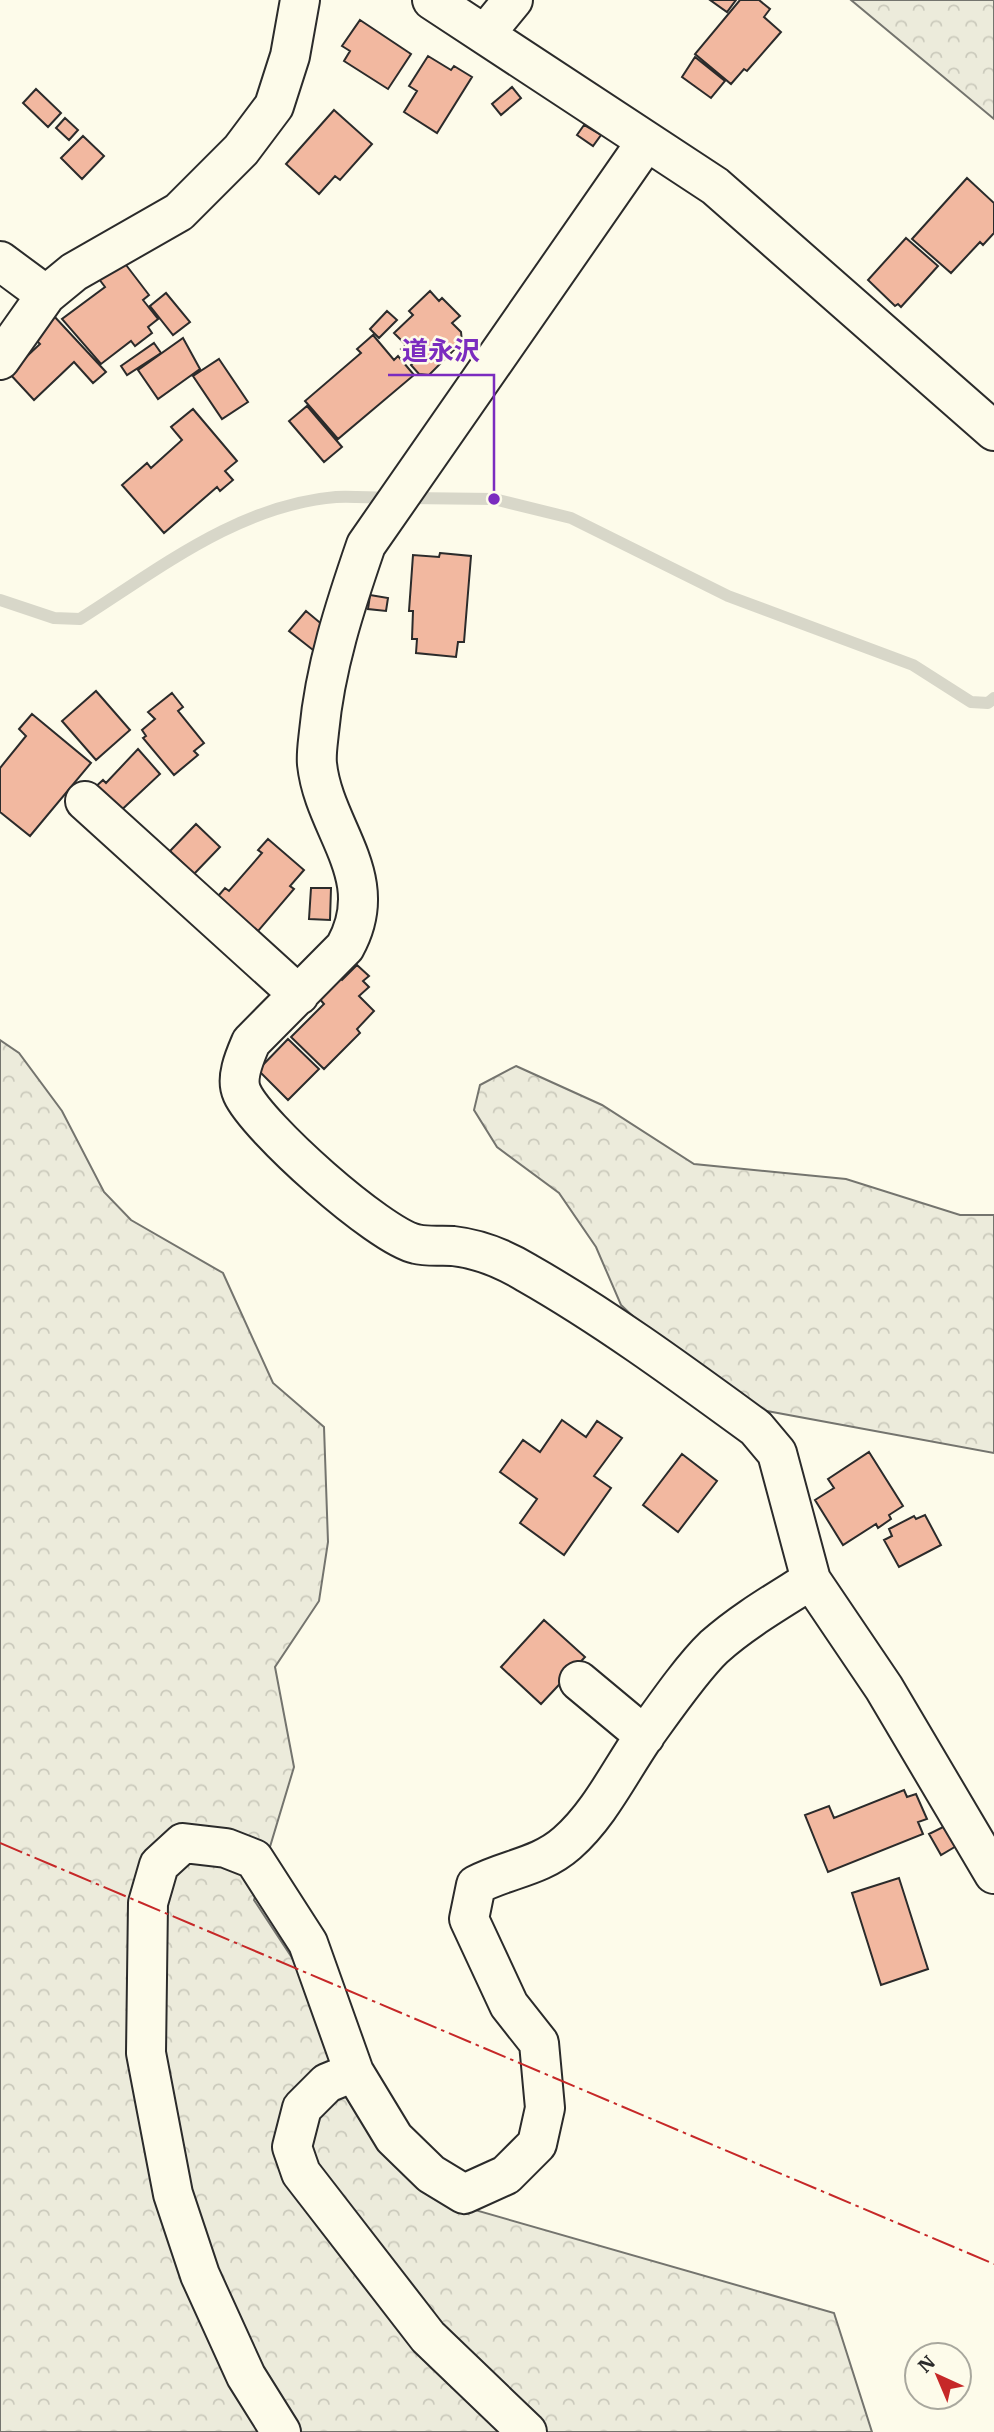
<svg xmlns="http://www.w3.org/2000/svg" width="994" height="2432" viewBox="0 0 994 2432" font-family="'IBM Plex Serif','Noto Sans JP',serif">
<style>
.forest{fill:url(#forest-crowns);stroke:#74746e;stroke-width:2}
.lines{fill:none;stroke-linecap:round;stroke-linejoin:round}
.stream{stroke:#d8d7c9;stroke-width:12}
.building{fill:#f2b8a0;stroke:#2b2b2b;stroke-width:2}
.minor-casing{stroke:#2b2b2b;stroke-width:42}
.minor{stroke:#fdfbea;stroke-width:38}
.power{stroke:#c62828;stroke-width:2;stroke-dasharray:24 5 3.5 5;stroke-linecap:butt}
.leader{fill:none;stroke:#7b2cbf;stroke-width:2.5}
.callout-dot{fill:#7b2cbf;stroke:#fdfbea;stroke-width:2.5}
.callout-label{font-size:26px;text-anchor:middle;font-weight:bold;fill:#7b2cbf;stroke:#fdfbea;stroke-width:5;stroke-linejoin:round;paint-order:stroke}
</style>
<defs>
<pattern id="forest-crowns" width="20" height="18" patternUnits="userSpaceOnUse" patternTransform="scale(1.75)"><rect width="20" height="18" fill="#ecebdb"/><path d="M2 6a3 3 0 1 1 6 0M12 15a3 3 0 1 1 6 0" fill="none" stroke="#cbcabc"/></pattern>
</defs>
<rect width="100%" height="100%" fill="#fdfbea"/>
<path class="forest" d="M851,0H994V119Z
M0,1040L19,1053L62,1111L104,1192L131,1220L223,1273L273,1383L324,1427L328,1542L319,1601L275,1667L294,1767L254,1900L454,2204L834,2313L872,2432H0Z
M516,1066L602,1105L694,1164L846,1179L960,1215H994V1453L767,1411L679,1360L621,1305L596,1247L559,1193L497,1147L474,1110L480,1085Z"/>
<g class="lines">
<path class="stream" d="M408,498L494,499L571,518L728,596L913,665L971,702L988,703L994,698
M0,600L54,618L80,619C159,569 239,505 336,497C353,496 372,498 390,498"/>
</g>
<path class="building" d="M710,0H736L727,12Z
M740,0H759L770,9L764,17L781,32L747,71L744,69L731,84L695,54Z
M360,20L411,54L388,89L344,61L350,51L342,46Z
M428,56L451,70L454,66L472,77L437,133L404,112L417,91L409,86Z
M695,57L725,81L711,98L682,77Z
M512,87L521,98L501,115L492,104Z
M36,89L61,113L48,127L23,103Z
M334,110L372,144L340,180L335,176L319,194L286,164Z
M65,118L78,130L69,140L56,128Z
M584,125L601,135L593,146L577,135Z
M83,136L104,156L82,179L61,158Z
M967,178L994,203V233L983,245L980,242L951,273L912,239Z
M906,238L938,266L901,307L898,304L895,306L868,280Z
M123,261L149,295L143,300L158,319L148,327L152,333L135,346L131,341L101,364L62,319L105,287L99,279Z
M430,291L439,301L442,298L460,316L452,323L461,332L462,342L429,375L419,374L411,365L414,362L401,349L406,345L394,333L413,315L409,311Z
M166,293L190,322L173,335L150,306Z
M387,311L397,320L379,338L370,329Z
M53,315L106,372L93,383L74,362L34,400L9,373L40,344L33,337Z
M373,335L394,360L398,356L414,375L338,439L305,401L361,353L357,349Z
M183,338L200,369L158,399L138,370Z
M154,343L161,353L127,375L121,366Z
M219,359L248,402L222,419L193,376Z
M307,406L342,447L324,462L289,421Z
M193,409L237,461L225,471L233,480L220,491L217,487L164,533L122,485L147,463L151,468L182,440L171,427Z
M440,553L471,556L464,642H458L456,657L416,653L417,639H412L413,611H409L413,555L439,557Z
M370,595L388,598L386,611L368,609Z
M306,611L330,631L313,650L289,631Z
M96,691L130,730L96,760L62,721Z
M172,693L183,707L178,711L204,743L194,751L198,755L174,775L143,738L146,736L142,730L155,719L148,712Z
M32,714L91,763L30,836L0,812V768L26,736L19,729Z
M138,749L160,774L115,816L92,790L103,780L106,783Z
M196,824L220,847L194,874L170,851Z
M268,839L304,870L290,886L294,889L253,937L213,902L225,888L229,891L262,853L258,850Z
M311,888H331L330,920L309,919Z
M357,965L369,976L363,981L369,987L359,996L374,1011L357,1029L360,1033L324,1069L291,1037L324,1004L318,997L338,977L342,980Z
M288,1039L319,1069L288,1100L258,1070Z
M562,1420L586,1437L597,1421L622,1438L594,1476L611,1488L564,1555L520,1523L537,1499L500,1472L523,1440L540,1452Z
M869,1452L903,1506L889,1515L891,1519L878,1528L876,1524L843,1545L815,1500L834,1488L828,1479Z
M682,1454L717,1481L678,1532L643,1505Z
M925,1515L941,1545L899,1567L884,1540L892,1536L889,1529L914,1516L916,1519Z
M544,1620L585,1657L541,1704L501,1667Z
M904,1790L907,1797L916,1794L927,1819L918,1822L923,1834L828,1872L805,1815L829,1806L834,1818Z
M947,1825L958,1845L941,1855L929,1834Z
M899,1878L928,1969L881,1985L852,1893Z"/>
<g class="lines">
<defs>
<path id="minor" d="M432,0L715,186L994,431
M485,34L513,0
M646,142L366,545C345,606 325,667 319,732C318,742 316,754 317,764C324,830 384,877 345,947L251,1042C245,1056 235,1078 242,1093C257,1127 379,1236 416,1244C428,1247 441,1245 453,1246C480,1249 504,1259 527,1273C606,1318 682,1374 756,1428L777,1453L811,1580L884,1688L994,1874
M0,261L46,295
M0,360L46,295L74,272L179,212L241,150L274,106L290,56L300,0
M85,801L299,995
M579,1681L645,1736
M354,2072L327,2083L302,2108L292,2147L301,2173L428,2337L527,2432
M281,2432L246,2376L200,2275L173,2194L146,2053L148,1903L159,1865L183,1843L226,1848L254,1859L308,1943L354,2072L394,2138L431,2174L464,2194L506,2175L537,2144L545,2108L539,2043L509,2005L469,1919L476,1885C506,1869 540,1867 567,1843C600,1814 620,1771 645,1735C663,1710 692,1668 714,1647C743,1621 778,1601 811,1580"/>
</defs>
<use href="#minor" class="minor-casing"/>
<use href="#minor" class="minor"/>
<path class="power" d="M0,1843L994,2264"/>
</g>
<path class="leader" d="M494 499L494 375H388"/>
<circle class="callout-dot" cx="494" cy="499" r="7"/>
<g class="callout-label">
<text x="441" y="360">道永沢</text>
</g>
<g transform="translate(938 2376) rotate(316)"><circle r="33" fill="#fdfbea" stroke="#a9a89e" stroke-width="2"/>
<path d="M0-5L12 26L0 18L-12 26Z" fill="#c62828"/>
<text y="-10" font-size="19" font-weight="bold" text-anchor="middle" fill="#2b2b2b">N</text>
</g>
</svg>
